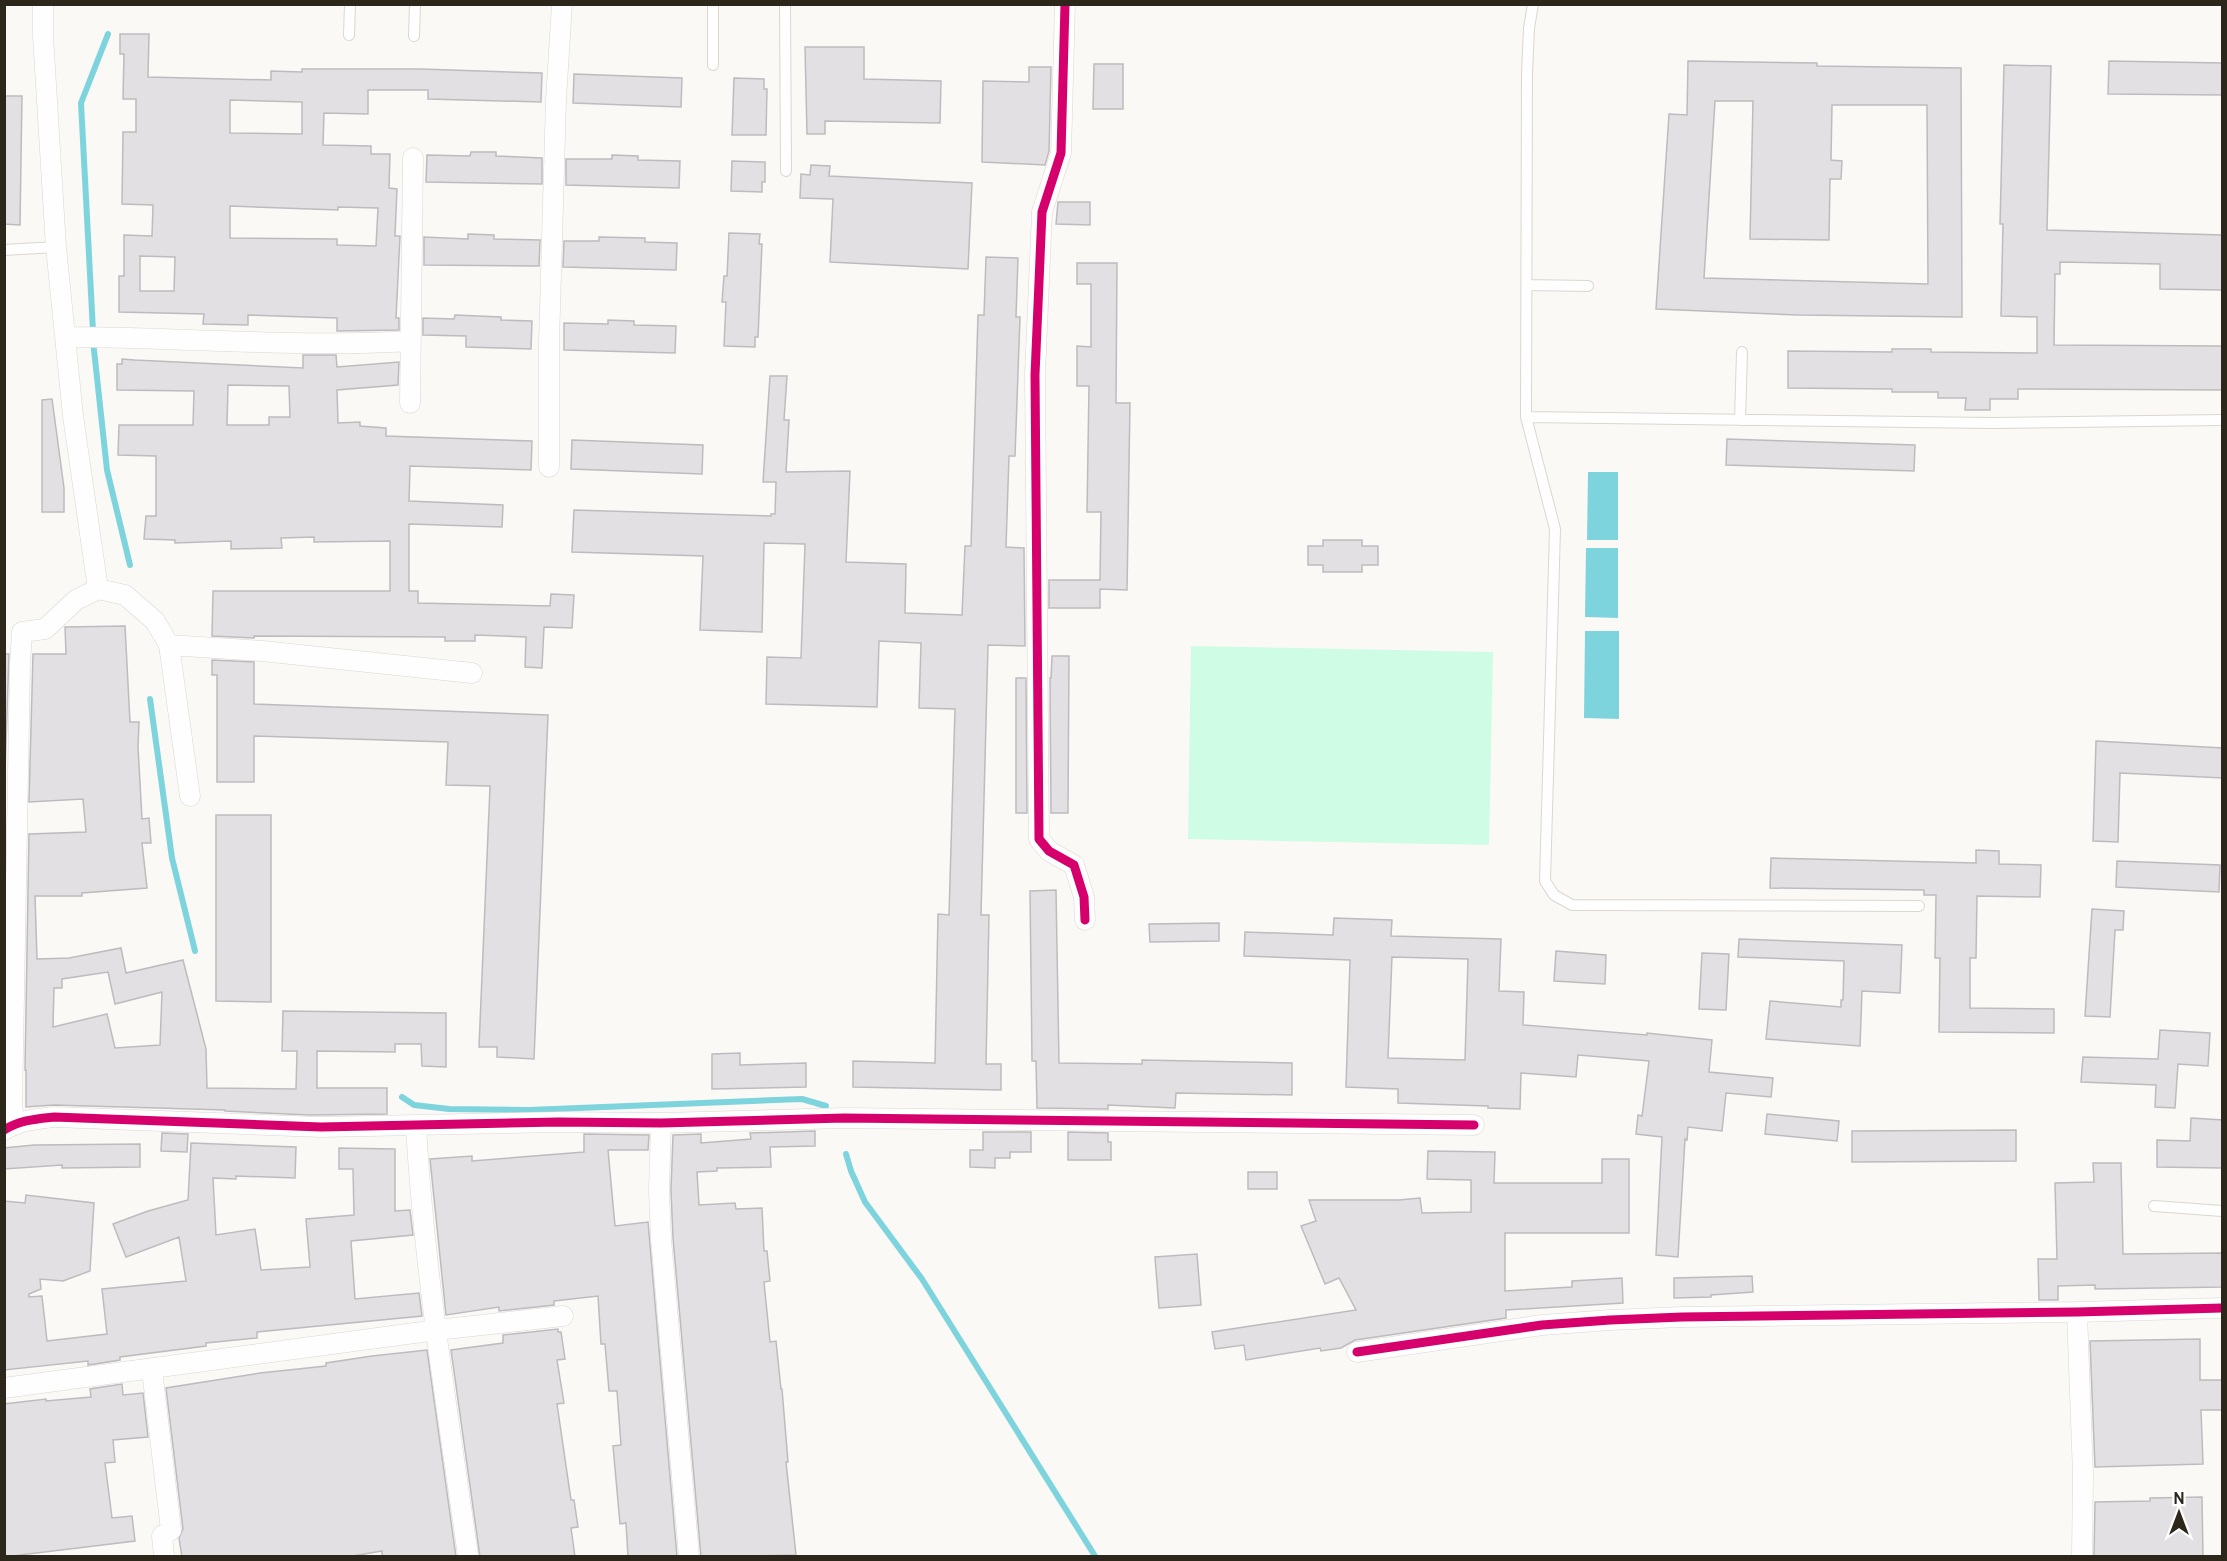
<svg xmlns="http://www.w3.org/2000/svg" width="2227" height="1561" viewBox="0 0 2227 1561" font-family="Overpass,sans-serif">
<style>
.green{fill:#cefce4}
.water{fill:#7ed4dd}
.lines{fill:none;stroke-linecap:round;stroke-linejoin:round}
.stream{stroke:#7ed4dd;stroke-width:6}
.building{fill:#e3e0e4;stroke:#bebbbf;stroke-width:1.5;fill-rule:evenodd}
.lane-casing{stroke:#dbd6d0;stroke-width:12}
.street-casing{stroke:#dbd6d0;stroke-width:21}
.lane{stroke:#fefefe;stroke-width:10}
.street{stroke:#fefefe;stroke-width:20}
.cycleway-casing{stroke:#fff;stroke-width:13}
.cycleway{stroke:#d6006c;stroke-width:9}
</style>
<rect width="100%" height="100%" fill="#fbf9f6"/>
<path class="green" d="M1191,646L1493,652L1489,845L1188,839Z"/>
<path class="water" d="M1588,472H1618V540H1587Z
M1586,548H1618V618L1585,617Z
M1585,631H1619V719L1584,718Z"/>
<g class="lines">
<path class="stream" d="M108,34L81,103L94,350L107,470L130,565
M150,699L172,858L195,951
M402,1097L414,1105L449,1109L529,1110L802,1099L826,1106
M846,1154L851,1171L865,1202L922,1279L1095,1556"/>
</g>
<path class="building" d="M120,34H149L148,77L271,80V71L302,72V69H421L542,73L541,102L428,99V90H368V114L324,113L323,145L371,146V154H390L389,188L397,189L395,236H400L396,318H399V330L337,331V318L248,315V325L203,324L204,314L119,312V276H124V235L152,236L153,205L122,204L123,132H136V99H123L124,54H120ZM230,100L302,102V134L230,133ZM230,206L338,210V207L378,208L376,246L337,245V239L230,238ZM140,256L175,257L174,291H140Z
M805,47H864V79L941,81L940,123L825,121V134H807Z
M1688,61L1817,63V66L1961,68L1962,317L1798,315L1656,309L1669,114L1687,115ZM1715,101H1753L1750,239L1829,240L1830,179H1841L1842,161L1831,160L1832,105H1927L1928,284L1704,278Z
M2109,61L2223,63V95L2108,94Z
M1094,64H1123V109H1093Z
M2004,65L2051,66L2047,230L2223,235V290L2160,289V264L2060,262V274H2055L2054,345L2223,346V390L2018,389V399H1990V410H1965L1966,398H1938V392H1892V389L1788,388V351L1892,352V349H1931V352L2037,353V317L2001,316L2003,224H2000Z
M1029,67H1051L1049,151L1045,165L982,162L983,81L1029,82Z
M574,74L682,78L681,107L573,103Z
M734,78L764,79V89H767L766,135H732Z
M4,96H22L20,225L4,224Z
M471,152H496V156L542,158V184L426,182L427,155L470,156Z
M612,155L638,156V160L680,161L679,188L566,185V159H612Z
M732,161L765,162V182H762V192L731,191Z
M811,165L830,166L829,176L972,183L968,269L830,262L833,199L800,198L801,174L810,175Z
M1058,202H1090V225L1056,224Z
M729,233L760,234L759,244H762L758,337H755V347L724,346L726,302H722L724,276H727Z
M468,234L494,235V239L540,240L539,266L424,265V237L468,239Z
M599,237L645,238V242L677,243L676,270L563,267L564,241H599Z
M986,257L1018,258L1016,317H1020L1015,456H1009L1006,547L1024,548L1025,646L988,645L981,915H989L986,1064H1001V1090L853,1087V1061L935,1063L938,914L949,915L955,709L919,708L921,643L879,641L877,707L766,704L767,657L801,658L805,544L764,543L762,632L700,630L703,556L572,552L574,510L771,516V514H775L776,482H763L770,376H787L784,420H789L786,472L850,471L846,562L906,564L905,613L962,615L965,546H971L978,315H984Z
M1077,263H1117L1116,403H1130L1127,590L1100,589V608H1049V580H1100L1101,512H1087L1089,386H1077V346L1091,347V284H1077Z
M455,315L501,317V320L532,321L531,349L466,347V336L423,335V318L454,319Z
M608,320L634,321V325L676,326L675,353L564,350V323L608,324Z
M303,355H336L337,367L399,362L398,385L337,390L338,423L360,422V426L386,428V436L532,441L531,470L410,466L409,501L503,505L502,527L409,524V591H418V603L550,606L551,594L574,595L572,628L544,627L542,668L525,667L526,637L475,635V641H445V637L254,636V638L212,636L213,591H390V541L314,542V537L281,538L282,548L231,549V541L175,543V540L144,539L146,516H156V456L118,455L119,425H193L194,391L117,390V364H122V359L135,360L303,368ZM228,385L289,386L290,417H269V425H227Z
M52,399L64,488V512H42V400Z
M1727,439L1915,445L1914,471L1726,465Z
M572,440L703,445L702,474L571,469Z
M1323,540H1362V546H1378V565H1362V572H1323V565H1308V546H1323Z
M125,626L130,722H139L138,747L142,819L149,818L151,843H142L147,888L82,893V896H35L37,959L69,958L121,948L126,973L183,960L206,1049L207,1088L296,1089L297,1051H282L283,1011L446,1013V1067L422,1066L421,1044H395V1052L317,1051V1088H387V1114L309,1115L225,1111V1110L54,1105L26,1107V1070H25L29,834L86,832L83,799L29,802L33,654H66L65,627ZM108,972L115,1004L162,992L160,1045L115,1048L107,1014L53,1027L54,988H62V979Z
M4,654H9L4,804Z
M1052,656H1069L1068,813H1051L1050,678H1051Z
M212,660L254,662V704L548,715L534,1059L497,1057V1047H479L490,786L446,785L448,742L254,736V782H217V675H212Z
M1016,678H1026L1027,813H1016Z
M2096,741L2223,748V778L2120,773L2118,842L2093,841Z
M216,815H271V1002L216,1001Z
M1976,850L1999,851V864L2041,865L2040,897L1977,896L1976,958H1970V1008L2054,1009V1033L1939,1032L1940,958H1935L1936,895H1924V890L1770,888L1771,858L1976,863Z
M2117,861L2220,865L2219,892L2116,887Z
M1056,890L1059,1063L1142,1064V1060L1292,1063V1095L1176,1093L1175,1108L1108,1105V1109L1037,1108L1036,1061H1032L1030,891Z
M2092,909L2124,911L2123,930H2115L2110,1017L2085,1016Z
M1334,918L1392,920L1391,936L1501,939L1499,991L1524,992L1523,1025L1647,1035V1033L1712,1040L1709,1072L1773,1078L1771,1097L1726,1093L1722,1131L1688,1127L1687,1140L1685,1139L1678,1257L1656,1255L1662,1137L1636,1134L1638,1115L1642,1116L1649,1061L1578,1055L1576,1077L1521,1073L1520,1109L1488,1108V1106L1398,1103V1089L1346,1087L1350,960L1244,956L1245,932L1333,935ZM1392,957L1468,959L1465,1060L1388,1058Z
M1219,923V941L1150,942L1149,924Z
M1739,939L1902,945L1900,993L1862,991L1860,1046L1766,1039L1770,1001L1841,1007V1000H1843L1844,961L1738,957Z
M1556,951L1606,955L1605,984L1554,981Z
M1702,953L1729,954L1726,1010L1699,1009Z
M2160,1030L2210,1033L2208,1066L2178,1064L2175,1108L2155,1107L2156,1085L2081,1082L2083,1057L2158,1059Z
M740,1053V1065L806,1063V1087L712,1089V1054Z
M1767,1114L1839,1121L1837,1141L1765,1134Z
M2191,1118L2223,1120V1168L2157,1167V1140L2190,1141Z
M2016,1130V1161L1852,1162V1131Z
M815,1131V1146L770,1147L771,1167L717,1168V1171L697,1172L699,1205L735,1203L736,1209L762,1208L764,1251H767L770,1281L764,1282L770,1342L776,1341L781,1389H782L788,1462H786L796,1555L701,1557L673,1238L671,1190L673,1135L701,1134V1143L751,1139L750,1133Z
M983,1132H1031V1152H1010V1158H995V1168L970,1167V1150H983Z
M1068,1132L1108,1133V1142H1111V1160H1068Z
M162,1133L188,1134L187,1152L161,1151Z
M584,1134L649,1135L648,1150H608L615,1226L648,1222L677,1557H628L626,1523L620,1524L613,1446L621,1445L617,1391H609L605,1344H601L598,1296L554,1301V1305L499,1311V1307L446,1315L430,1159L472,1156V1161L584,1152Z
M191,1143L296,1147L295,1178L236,1176V1179L213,1178L216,1235L255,1229L261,1270L310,1267L306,1219L354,1215L353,1169H339V1148L395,1149V1211L410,1210L413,1235L351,1241L355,1299L419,1293L422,1316L257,1332V1338L206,1343V1346L120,1357V1360L88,1365V1361L4,1370V1201L25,1203L26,1195L94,1203L90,1271L63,1281L40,1279L41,1289L29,1294V1297L42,1296L47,1341L107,1334L102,1289L186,1281L179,1237L126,1257L113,1224L148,1211L188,1200Z
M140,1144V1167L62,1168V1165L4,1169V1148L34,1145Z
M1428,1151L1495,1152L1494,1183H1602V1159H1629V1233H1505V1291L1572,1287V1281L1622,1278L1623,1303L1506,1310V1318L1355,1340L1341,1348L1321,1351L1320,1348L1246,1360L1244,1345L1215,1349L1212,1332L1356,1310L1339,1278L1325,1284L1301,1226L1316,1221L1309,1200H1399L1420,1198L1422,1213L1471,1212V1180L1427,1179Z
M2093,1163H2121L2123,1254L2223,1253V1287L2095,1289V1285L2058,1286V1300H2039L2038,1259H2057L2055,1183L2094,1182Z
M1248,1172H1277V1189H1248Z
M1197,1254L1201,1305L1159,1308L1155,1257Z
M1752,1276L1753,1292L1711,1295V1297L1674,1298V1278Z
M558,1329V1332H561L565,1359L557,1360L564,1403L557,1404L571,1500H574L578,1527L571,1528L575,1557H480L451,1350L503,1343V1335Z
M2200,1339V1380H2223V1410H2201L2203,1464L2095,1467L2090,1341Z
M427,1350L456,1557H382V1551L347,1557H182L179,1538L183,1529L166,1388L260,1373L326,1366V1363L372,1356Z
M122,1384L123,1395L143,1393L148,1437L113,1440L115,1462L105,1463L112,1518L132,1516L135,1541L4,1557V1404L46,1399V1401L91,1397L90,1389Z
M2202,1497L2203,1557H2094L2095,1502L2150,1501V1498Z"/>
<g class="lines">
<defs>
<path id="lane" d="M713,4V65
M785,4L786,171
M1533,4L1529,28L1527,73L1526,417L1555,529L1545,881L1554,895L1572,905L1919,906
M349,35L350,4
M414,36L415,4
M4,250L56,247
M1527,285L1588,286
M1526,417L1992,423L2222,420
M1740,420L1742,352
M2154,1206L2222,1211"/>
<path id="street" d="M43,4V36L56,247L73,416L98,589
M1065,4L1061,153L1042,212L1035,375L1039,839L1049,851L1074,865L1084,897L1085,920
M66,337C181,337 296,348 411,341
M410,403L413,158
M549,467V343L556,100L562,4
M169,645L262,651L472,673
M661,1123L659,1190L661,1239L689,1556
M15,1124L12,1106L20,663L22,632L45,629L76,600L98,589L125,595L155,621L169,645L190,796
M416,1126C424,1270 448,1414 468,1556
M4,1130C20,1120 36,1119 54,1117L321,1127L558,1122L661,1123L844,1118L1474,1125
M2077,1312L2083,1475L2082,1556
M1357,1352L1542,1325L1610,1320L1682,1317L2077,1312L2222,1308
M152,1370L171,1530L162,1536L164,1556
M4,1388L437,1330L563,1316"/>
</defs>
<use href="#lane" class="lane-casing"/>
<use href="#street" class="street-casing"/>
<use href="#lane" class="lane"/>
<use href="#street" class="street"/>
<defs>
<path id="cycleway" d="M1065,4L1061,153L1042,212L1035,375L1039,839L1049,851L1074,865L1084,897L1085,920
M4,1130C20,1120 36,1119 54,1117L321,1127L558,1122L661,1123L844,1118L1474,1125
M1357,1352L1542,1325L1610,1320L1682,1317L2077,1312L2222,1308"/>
</defs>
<use href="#cycleway" class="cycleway-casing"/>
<use href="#cycleway" class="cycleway"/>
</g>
<rect width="2227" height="1561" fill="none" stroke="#2c261b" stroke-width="12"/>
<g transform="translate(2179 1513)" stroke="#ffffff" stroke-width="4.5" paint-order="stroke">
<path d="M0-4.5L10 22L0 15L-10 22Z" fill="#2c261b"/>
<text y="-9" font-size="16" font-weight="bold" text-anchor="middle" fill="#2c261b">N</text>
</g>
</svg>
